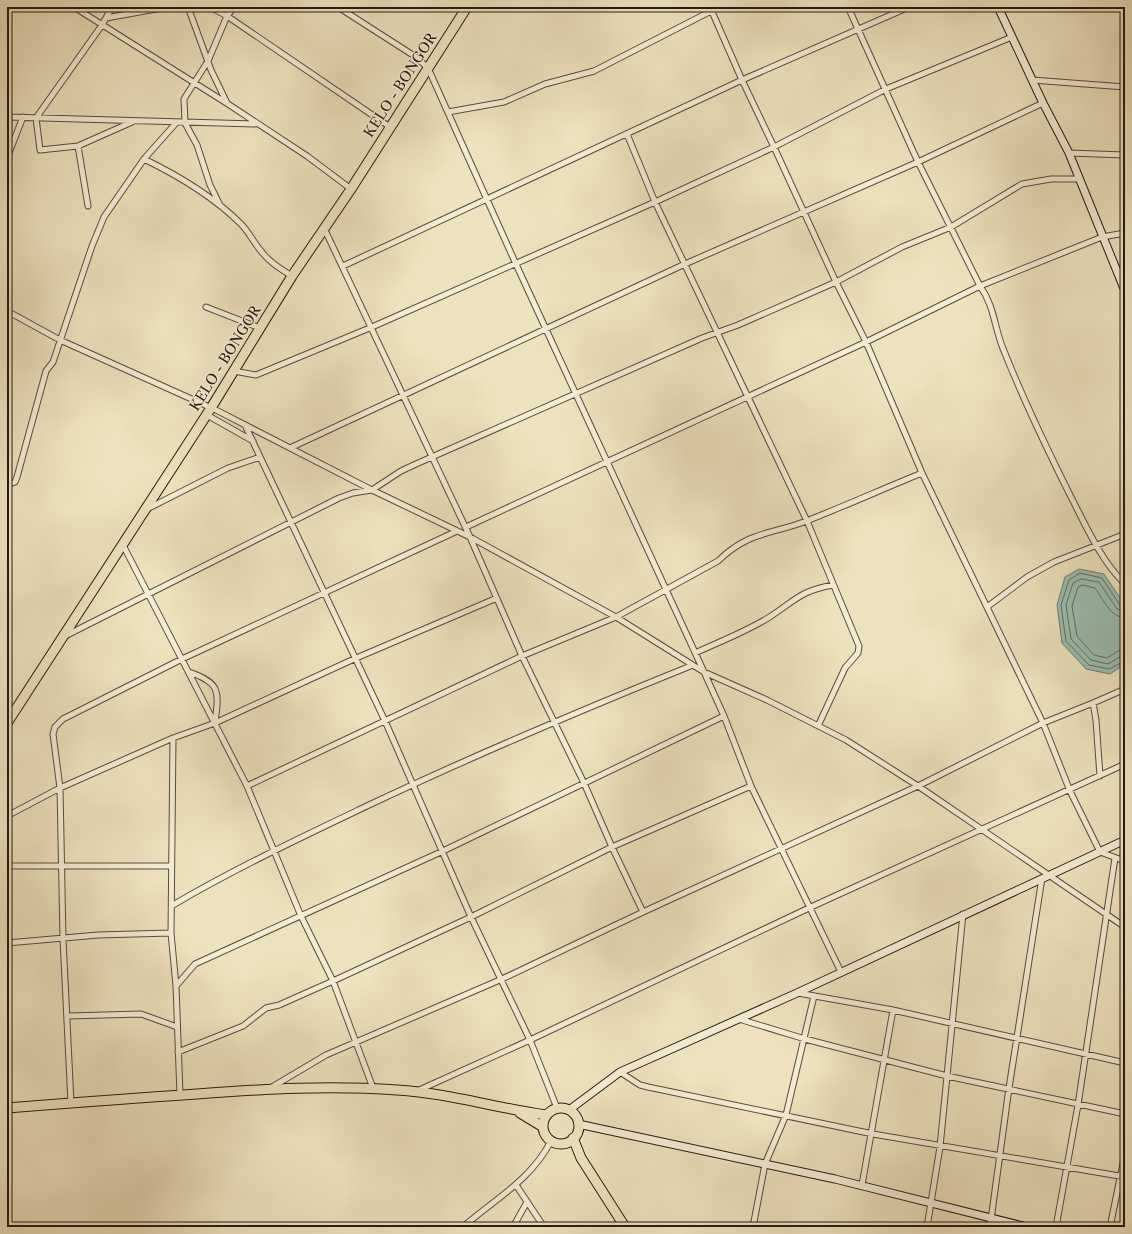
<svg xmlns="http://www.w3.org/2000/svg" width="1132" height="1234" viewBox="0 0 1132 1234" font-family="'Libre Caslon Text',serif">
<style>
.water{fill:#99beaf;stroke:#6b7c70}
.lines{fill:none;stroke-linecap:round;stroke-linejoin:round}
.shore{stroke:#5f6c60;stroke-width:1}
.street-casing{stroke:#574c3d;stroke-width:7}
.secondary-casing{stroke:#251a12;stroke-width:9}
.highway-casing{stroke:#251a12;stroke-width:11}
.street{stroke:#f3ecd4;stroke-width:5}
.secondary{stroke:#f3ecd4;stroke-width:7}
.highway{stroke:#ede2bd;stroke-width:9}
.labels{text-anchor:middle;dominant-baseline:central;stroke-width:3;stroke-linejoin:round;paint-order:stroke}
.street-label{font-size:14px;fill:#251a12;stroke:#f3ecd4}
</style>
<rect width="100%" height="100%" fill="#ede2bd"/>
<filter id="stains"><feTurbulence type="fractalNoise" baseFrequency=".005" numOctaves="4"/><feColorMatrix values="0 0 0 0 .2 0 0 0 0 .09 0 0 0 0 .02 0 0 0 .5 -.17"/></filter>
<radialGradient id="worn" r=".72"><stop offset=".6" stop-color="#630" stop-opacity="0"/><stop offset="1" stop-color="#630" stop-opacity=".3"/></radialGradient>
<path class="water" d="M1079,569L1104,574L1125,605V664L1110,674L1086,669L1062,643L1057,605L1065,577Z"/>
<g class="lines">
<path class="shore" d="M1125,607L1120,605L1102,578L1080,573L1069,580L1061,605L1066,641L1089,665L1109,669L1125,661
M1125,612L1117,609L1099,582L1081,579L1073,583L1066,605L1071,639L1091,660L1108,664L1120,657L1125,656
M1125,618C1110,617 1103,599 1095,588L1082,585L1078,587L1072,606L1077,636L1094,655L1107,658L1118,651L1125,650"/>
<defs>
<path id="street" d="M74,7L228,104L307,156L351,189
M112,7L102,25L36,118L40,150L78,146L132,122
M188,7L211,70L227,103
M210,7L227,16L390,127
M338,7L416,57L428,68L515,262L704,672L724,716L751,786L841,972
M710,7L742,80L774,147L836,282L866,342L922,473L1043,723L1070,791L1100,852L1125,861
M848,7L918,162L980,286C995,307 994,328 1004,351C1024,401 1047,449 1071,497C1086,526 1101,561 1125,584
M106,18L167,7
M1032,80L1125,87
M448,112L504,102L545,84L594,71L719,7
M7,117L255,124
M627,134L655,202L807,521L859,646L858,653L845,668L818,726
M78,146L88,206
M1069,153L1125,155
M7,158L23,117
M144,159C179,176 213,196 241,224C249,232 254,243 261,251C269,262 281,269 292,276
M220,205L210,185L197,145L185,123L184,99L208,61L227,16L234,7
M324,228L470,537L522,656L584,783L612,847L643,912
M343,266L742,80L909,7
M206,307L260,328
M7,311L60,340L216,410L372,490L470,537L616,617L704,672L767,700L846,740L918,786L1125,927
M234,371L256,375L372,327L655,202L774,147L886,89L1012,37
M207,415L253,441
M245,425L385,721L471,917L530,1040L557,1108
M290,448L685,264L918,162L1043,103
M7,485L15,482L17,477L46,371L53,362L92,246L104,217L144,159L176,123
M147,509L228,468L260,457
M466,527L866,342L980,286L1102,237L1125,233
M123,545L247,786L301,916L333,981L373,1088
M987,607L1027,577L1054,562L1125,534
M65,636L339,498L353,493L372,490L401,471L416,464L702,338L738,325L836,282L902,247L951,227L1022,184L1051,179H1078
M695,653C719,642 745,632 768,618C795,601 799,591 833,585
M189,672C221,683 219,692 215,722
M1093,703L1125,689
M173,738L171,933L176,986L180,1095
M247,786L522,656L616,617L718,561C750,530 772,535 809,520C847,505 885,488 922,473
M7,816L60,788L173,738L215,723L354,659L497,598
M7,866H171
M173,905C236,868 302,837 369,805C475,755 584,709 693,665
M7,943L98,935L171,933
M176,986L195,964L443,851L724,716
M798,993L893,1010L1125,1063
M68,1016L141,1014L177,1027
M739,1019L805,1039L947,1076L1125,1114
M178,1052L243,1026L266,1008L279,1005L333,981L471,917L612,847L751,786
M620,1072L640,1085L648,1087L873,1134L1125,1177
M272,1087L326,1055L502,979L643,912L918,786L1043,723L1093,703L1096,720L1100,776
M417,1091L530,1040L811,907L1125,764
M71,1103L63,939L60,788L53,734L55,727L63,719L182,659L457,531
M516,1185L544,1227
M862,1185L893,1010
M463,1227C495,1199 531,1180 551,1141
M513,1227L527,1202
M614,1227L622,1222
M753,1227L765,1164L786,1115L814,996
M927,1227L940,1147L963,914
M990,1227L1009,1088L1042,878
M1056,1227L1078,1105L1115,858
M1110,1227L1125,1154"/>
<path id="secondary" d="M998,7L1043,103L1069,153L1125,291
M569,1110L620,1072L797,993L1125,840
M578,1124L835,1179L1027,1227"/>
<path id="highway" d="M7,723L211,408L292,276L351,189L467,7
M7,1108C70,1103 134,1098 197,1094C264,1089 330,1085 397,1090C448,1093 496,1108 546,1115
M543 1126a18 18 0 1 1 36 0a18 18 0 1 1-36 0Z
M520,1113L543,1127
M573,1138L581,1158L625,1227"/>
</defs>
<use href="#street" class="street-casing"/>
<use href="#secondary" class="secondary-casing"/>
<use href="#highway" class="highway-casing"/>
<use href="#street" class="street"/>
<use href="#secondary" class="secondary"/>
<use href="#highway" class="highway"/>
</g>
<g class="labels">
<g class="street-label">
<text transform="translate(400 85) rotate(-57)">KELO - BONGOR</text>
<text transform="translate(225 358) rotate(-58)">KELO - BONGOR</text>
</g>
</g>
<rect width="1132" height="1234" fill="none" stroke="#ede2bd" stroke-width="24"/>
<rect x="8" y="8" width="1116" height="1218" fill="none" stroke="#251a12" stroke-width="2"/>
<rect x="12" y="12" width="1108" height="1210" fill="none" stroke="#251a12"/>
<rect width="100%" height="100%" filter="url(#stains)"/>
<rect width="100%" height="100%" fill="url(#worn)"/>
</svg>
